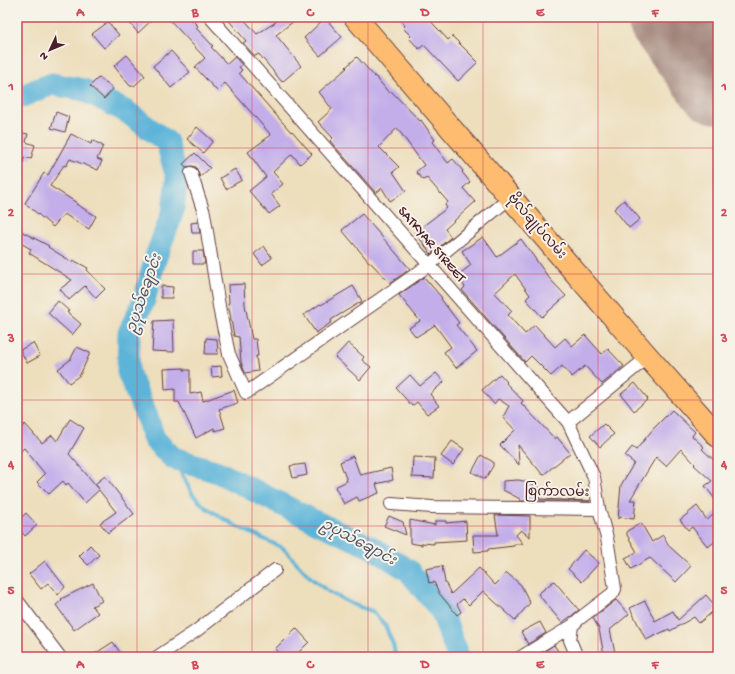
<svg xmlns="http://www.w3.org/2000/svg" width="735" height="674" viewBox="0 0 735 674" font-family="'Gochi Hand','Noto Sans Myanmar',sans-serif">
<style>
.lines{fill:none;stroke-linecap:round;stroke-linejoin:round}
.stream{stroke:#5cb4d9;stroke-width:4}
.river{stroke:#5cb4d9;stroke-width:23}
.runway{stroke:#9c7e74;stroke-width:84}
.building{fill:#c3aeea}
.street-casing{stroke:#623c41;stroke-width:14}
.highway-casing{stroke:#623c41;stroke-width:24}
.street{stroke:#fff;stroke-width:12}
.highway{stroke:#fdbc70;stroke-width:22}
.grid{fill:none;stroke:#d1495b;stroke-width:1;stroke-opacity:0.55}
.labels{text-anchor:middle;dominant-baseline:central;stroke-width:4;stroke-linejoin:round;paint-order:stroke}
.street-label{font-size:14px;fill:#4a1f2b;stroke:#f7f3e8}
.water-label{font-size:15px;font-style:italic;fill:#505368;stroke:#f7f3e8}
.neatline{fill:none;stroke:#d1495b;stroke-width:1.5}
.grid-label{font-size:13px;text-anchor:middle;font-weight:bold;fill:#d1495b}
</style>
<rect width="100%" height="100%" fill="#f7f3e8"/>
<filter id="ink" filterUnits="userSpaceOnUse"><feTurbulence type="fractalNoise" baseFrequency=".025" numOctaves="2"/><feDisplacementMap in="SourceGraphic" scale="8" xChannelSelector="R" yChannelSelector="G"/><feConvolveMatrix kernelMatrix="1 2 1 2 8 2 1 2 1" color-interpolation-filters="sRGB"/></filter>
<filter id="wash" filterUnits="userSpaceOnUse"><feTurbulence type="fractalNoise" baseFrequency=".012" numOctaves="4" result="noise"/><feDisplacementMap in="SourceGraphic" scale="16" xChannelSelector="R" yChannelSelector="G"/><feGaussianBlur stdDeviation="0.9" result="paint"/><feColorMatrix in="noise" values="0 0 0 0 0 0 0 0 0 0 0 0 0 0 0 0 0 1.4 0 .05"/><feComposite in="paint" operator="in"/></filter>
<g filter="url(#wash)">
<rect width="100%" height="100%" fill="#eddebc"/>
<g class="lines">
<path class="stream" d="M173,458L193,495L205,507L234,525L283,548L311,578L329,592L354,605L372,611L385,625L394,647L395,657"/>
<path class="river" d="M17,98L52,84L84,90L127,112L167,142L177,177L173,211L156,257L144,300L129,333L128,372L147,417L154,439L173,458L218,472L316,522L371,547L408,570L442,612L458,657"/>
<path class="runway" d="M669,17L718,82"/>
</g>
<g id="blocks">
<path class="building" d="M134,17H155L138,33L129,22Z
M167,17H189L198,26L196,28L213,46L211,47L227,64L235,57L242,65L239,67L242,70L239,73L291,132L292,131L312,154L300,164L292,154L273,172L283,184L271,194L280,206L269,214L249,191L266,177L248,152L271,135L225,83L217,91L195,67L205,58Z
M226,17H242L257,34L276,22L273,17H299L276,35L301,66L282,82L259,54L255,56L243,43L246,41Z
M399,17H427L448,40L452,36L478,62L458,81L424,45L419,49L409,38L411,36L403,28L405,26Z
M325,18L342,37L320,56L304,38Z
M108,22L119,35L104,48L92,34Z
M171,51L190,72L171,88L153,66Z
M127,55L145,76L134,86H130L114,66Z
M357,57L375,77H376L389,93L391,91L420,121L421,120L435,140L432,142L448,163L453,159L463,171L462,172L470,182L463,188L475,202L445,229L451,237L431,254L415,232L447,208L445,205L448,202L427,178L423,180L416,172L424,165L397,128L379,147L399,167L393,172L406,191L390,201L382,188L376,193L330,141L333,138L318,122L332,109L319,92L347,68L346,67Z
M99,77L113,89L104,99L90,86Z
M56,112L69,117L65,132L51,128Z
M197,127L213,141L203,153L187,139Z
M18,132L28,134L26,142L35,145L31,159L24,157L23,164H17Z
M71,134L91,144L92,140L103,146L97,159L102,161L98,170L70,159L66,166L64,165L50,186L77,203L76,204L96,216L89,229L64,214L53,227L25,203L44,173L48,175Z
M195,153L210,168L200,177L196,167L192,166L186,167L183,164Z
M235,169L242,180L226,189L220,178Z
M624,200L640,219L629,228L614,209Z
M362,214L410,269L390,283L370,262H369L342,230Z
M198,222L200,233H192L191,223Z
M17,229L49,246L48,247L72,262L73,260L88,268L87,270L105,289L96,298L85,286L69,300L60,289L72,280L29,253L31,249L17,241Z
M483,237L497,257L521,239L549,278L566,296L542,317L526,299L530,295L515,274L495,293L512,311L508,315L525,334L535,325L555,347L565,338L572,346L585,335L602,354L608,349L624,366L602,384L585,366L572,377L562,366L551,376L531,356L525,362L462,290L465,287L457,276L471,265L462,251Z
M264,246L272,258L262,265L254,254Z
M193,251H203L205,264H193Z
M424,277L442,298L441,299L459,323L456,325L477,351L456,368L444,352L451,347L435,325L416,337L409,328L420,321L399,295Z
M244,284L245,305L252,339H256L258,356H256L258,371L245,373L241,362L239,337L234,336L228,303H229L228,285Z
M161,286L173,287L172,298H161Z
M353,286L362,301L331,320L332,322L316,333L304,315L320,304L321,305Z
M58,301L69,311L67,312L81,324L72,335L48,313Z
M173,320L174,352L152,351L154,321Z
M206,338L217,339L218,354H205Z
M33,343L40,356L27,363L20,350Z
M348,343L364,357L362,360L371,367L360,380L335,357Z
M77,347L90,353L80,375L69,383L58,369L70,360Z
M221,366L222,376L212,377L211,367Z
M184,368V370H190V394L201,392L203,401L234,390L238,403L219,409L225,428L215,431L214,428L196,438L179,402H175V389L165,390L164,369Z
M436,373L444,382L430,394L439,406L427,414L417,402L412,406L396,388L410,375L420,386Z
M500,374L507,382L506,383L523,401L521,403L555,439L557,437L570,453L543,475L518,445L519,465L500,445L515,430L503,417L509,406L498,399L494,404L482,390Z
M635,383L648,399L634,411L621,394Z
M672,410L695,432L692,436L704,447L702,449L718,464V503L705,486L712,481L694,465L695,464L681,449L666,466L656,457L630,500H636L634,519L619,517L618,519L621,485L634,463L625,456L632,447L636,450L654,428Z
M70,419L84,428L69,454L99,489L95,484L105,476L134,514L108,533L100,523L116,512L99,490L85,503L68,483L66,485L63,481L49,494L37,482L45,474L24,448L17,455V431L25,424L42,443L52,435L57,441Z
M604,424L614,434L600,447L590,436Z
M452,441L464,449L453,465L441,456Z
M481,455L493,462V466L485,479L472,472Z
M353,456L360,475L391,468L393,480L376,484L379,493L359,501L357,497L344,504L335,487L347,481L340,462Z
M413,457L435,458L434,478L412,477Z
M305,464L307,475L293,478L290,466Z
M518,480L529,482L541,489L539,499L589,501L590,500V501H520V499L503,490V481Z
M697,506L707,520L718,511V539L708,547L692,527L688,530L680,520Z
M26,513L37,525L25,536L17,527V522Z
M495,515L530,516V537L521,530L516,535L523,544H514V546L488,549V551L474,552L473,535H498Z
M389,516L403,522L406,535L384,526Z
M410,520L435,525V521H446V523L466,521L467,540L434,542V544L422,543V545L410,543Z
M641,523L652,542L663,535L669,546L691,566L676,582L650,558L631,569L625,558L637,552L627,535V531Z
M90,545L99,555L88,565L79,556Z
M584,550L599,563L582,582L568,569Z
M45,561L65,587L58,595L48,583L41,589L29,574Z
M442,566L445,582L451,594L479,568L495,585L507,573L521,585L530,603L515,620L483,591L469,605L463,599L457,604L461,612L457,615L439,593L434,582L429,583L426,569Z
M554,581L579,610L562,623L538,594Z
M93,583L102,601L92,606L98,613L74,630L56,605L62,600L61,599Z
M706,595L717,608L699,623L694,617L670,631L669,629L646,640L630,608L645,601L655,621L673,611L678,620Z
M616,600L629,614L610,630L616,657H607L603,650L599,629L593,618Z
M540,622L546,633L528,644L521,632Z
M296,628L309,642L294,657H284L275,649Z
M113,642L123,657H90Z
M554,645L562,657L537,656Z"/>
</g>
</g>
<g filter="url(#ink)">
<use href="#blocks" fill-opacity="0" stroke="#623c41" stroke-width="1"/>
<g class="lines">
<defs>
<path id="street" d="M210,17L568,422L594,477L599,509
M191,173L204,213L220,312L229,354L246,393L429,265L511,197
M568,422L648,357
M391,504L432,507L599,509L607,538L615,589L613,593L579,619L572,626L570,640L577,657
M17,600L60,657
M157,657L196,631L275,570
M521,657L572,626"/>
<path id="highway" d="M355,17L648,357L718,436"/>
</defs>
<use href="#street" class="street-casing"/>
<use href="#highway" class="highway-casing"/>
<use href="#street" class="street"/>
<use href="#highway" class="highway"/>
</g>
</g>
<path class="grid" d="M137,17V657M252,17V657M368,17V657M483,17V657M598,17V657M17,148H718M17,274H718M17,400H718M17,526H718"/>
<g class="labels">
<g class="street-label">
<text transform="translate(536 227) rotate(49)">ဗိုလ်ချုပ်လမ်း</text>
<text transform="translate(431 245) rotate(49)">SATKYAR STREET</text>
<text transform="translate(557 493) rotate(1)">စြက်ာလမ်း</text>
</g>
<g class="water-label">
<text transform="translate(145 294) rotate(-71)">ဥပုသ်ချောင်း</text>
<text transform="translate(358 543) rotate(28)">ဥပုသ်ချောင်း</text>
</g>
</g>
<rect width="735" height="674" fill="none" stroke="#f7f3e8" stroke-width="44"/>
<g transform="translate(50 50) rotate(226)" stroke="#f7f3e8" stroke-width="3" paint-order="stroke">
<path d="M0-3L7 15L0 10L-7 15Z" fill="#4a1f2b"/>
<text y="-6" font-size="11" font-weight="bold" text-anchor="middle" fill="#4a1f2b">N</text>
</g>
<rect x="22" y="22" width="691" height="630" class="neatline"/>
<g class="grid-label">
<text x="80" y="16">A</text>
<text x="195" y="16">B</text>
<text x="310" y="16">C</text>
<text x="425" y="16">D</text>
<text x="540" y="16">E</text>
<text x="655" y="16">F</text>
<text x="11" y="90">1</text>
<text x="724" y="90">1</text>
<text x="11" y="216">2</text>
<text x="724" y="216">2</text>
<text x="11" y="342">3</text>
<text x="724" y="342">3</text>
<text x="11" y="468">4</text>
<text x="724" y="468">4</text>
<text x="11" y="594">5</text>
<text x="724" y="594">5</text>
<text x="80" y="668">A</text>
<text x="195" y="668">B</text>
<text x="310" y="668">C</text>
<text x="425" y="668">D</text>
<text x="540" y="668">E</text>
<text x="655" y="668">F</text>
</g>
</svg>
